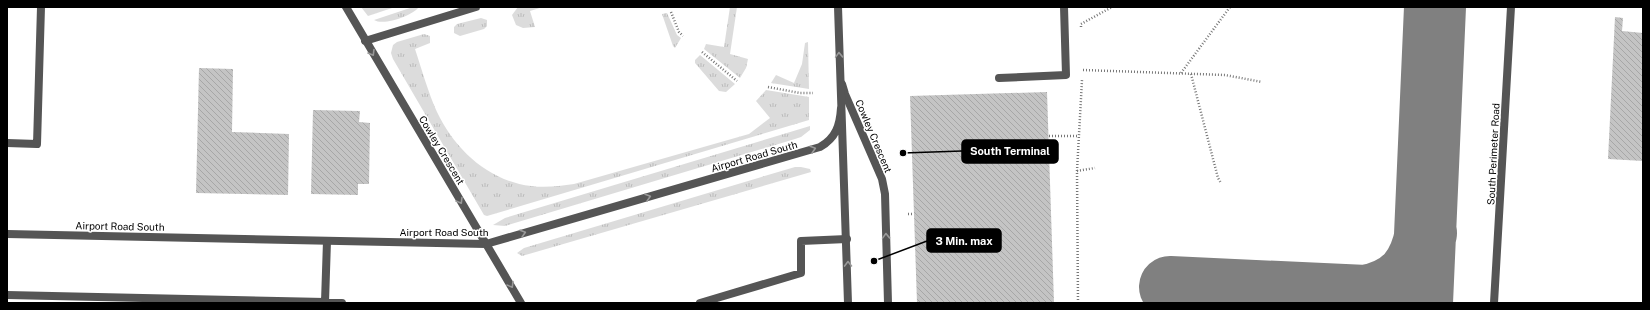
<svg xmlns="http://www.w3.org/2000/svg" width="1650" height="310" viewBox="0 0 1650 310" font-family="'Public Sans',sans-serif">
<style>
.grass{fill:url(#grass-tufts)}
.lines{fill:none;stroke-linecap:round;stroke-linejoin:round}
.taxiway{stroke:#808080;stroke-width:62}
.building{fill:url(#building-back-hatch)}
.path{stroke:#777;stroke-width:2.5;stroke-dasharray:1 2;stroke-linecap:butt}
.service{stroke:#555;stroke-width:8}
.minor{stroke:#555;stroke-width:8}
.oneway{stroke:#999}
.labels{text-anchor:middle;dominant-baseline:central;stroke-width:3;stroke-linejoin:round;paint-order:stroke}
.street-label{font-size:10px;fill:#000;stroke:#fff}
.leader{fill:none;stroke:#000;stroke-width:1.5}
.callout-dot{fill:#000;stroke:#fff;stroke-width:1.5}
.callout{fill:#000;stroke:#000;stroke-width:1.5}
.callout-label{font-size:11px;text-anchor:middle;font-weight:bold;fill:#fff}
</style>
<defs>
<pattern id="grass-tufts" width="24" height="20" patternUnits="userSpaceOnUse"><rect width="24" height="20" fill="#dcdcdc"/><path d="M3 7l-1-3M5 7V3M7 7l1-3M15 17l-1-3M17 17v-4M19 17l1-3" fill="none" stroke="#bbb"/></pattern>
<pattern id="building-back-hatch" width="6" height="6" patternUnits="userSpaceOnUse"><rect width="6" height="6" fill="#c4c4c4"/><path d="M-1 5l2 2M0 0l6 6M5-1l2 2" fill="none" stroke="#a7a7a7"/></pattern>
</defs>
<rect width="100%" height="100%" fill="#fff"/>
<path class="grass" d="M361,7H395L368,16Z
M413,7H419C412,16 384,26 374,20Z
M518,7H543L530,11L535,27L523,28L516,25L512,15Z
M730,7H737L730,54L748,59L746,68L740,78L704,49L706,44L724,47Z
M667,13L677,35L681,38L675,48L673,46L662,14Z
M481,18L487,20V26L484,29L460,36L454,33V27L457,24Z
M424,34L430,36V43L415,49C422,70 428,92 437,112C455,150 489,181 531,186C545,188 560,186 574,184L749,134L770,118L756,101L766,90L809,97V120L487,216L484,215L393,59L391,53L393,45L397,42Z
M808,42L809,89L771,83L776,75L794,83L802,64L805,43Z
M700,55L735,84L726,92L719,91L695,63V60Z
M810,126V130L801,137L795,139L505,226L493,225L505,218Z
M795,167H801L810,169L811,172L522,256L517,253L524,248Z"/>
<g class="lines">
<path class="taxiway" d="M1170,287L1366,296C1403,288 1419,269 1426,233
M1422,303L1435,7"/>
</g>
<path class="building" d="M1615,17L1623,18L1622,31L1643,33V161L1608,159Z
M199,68L233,69L232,132L289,134L288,195L196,193Z
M1047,92L1054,303H917L910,96Z
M313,110L360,111L359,122L370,123L369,184H358V195L311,194Z"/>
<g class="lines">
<path class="path" d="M671,12L679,32L683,36
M1081,27V24L1112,7
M702,52L737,81
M1083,70L1225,75L1262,82
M1181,73L1230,7
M1191,74L1218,178L1221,183
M768,87L800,93H813
M1049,136H1079
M1077,171L1095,168
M908,214H914
M1078,303L1077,171L1082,80"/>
<path class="service" d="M365,41L476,7
M999,78L1066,75L1064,7
M842,84L845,94L882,179L885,194L888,303
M7,143L37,144L41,7
M7,295L325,302L327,241
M325,303H342
M700,303L801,273V241L847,239
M1494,303L1511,7"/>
<path class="minor" d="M346,7L521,303
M838,7L848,303
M7,234L486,244L820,147C836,138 840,125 841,108"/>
</g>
<defs><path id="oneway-chevron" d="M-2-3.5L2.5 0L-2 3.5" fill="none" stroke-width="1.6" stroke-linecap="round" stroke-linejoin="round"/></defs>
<g class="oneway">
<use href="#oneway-chevron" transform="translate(372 53) rotate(59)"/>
<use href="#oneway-chevron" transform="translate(839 55) rotate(-92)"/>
<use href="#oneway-chevron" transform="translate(813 149) rotate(-17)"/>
<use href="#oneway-chevron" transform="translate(648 197) rotate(-16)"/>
<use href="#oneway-chevron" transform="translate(460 201) rotate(59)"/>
<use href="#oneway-chevron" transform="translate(523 233) rotate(-16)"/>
<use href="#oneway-chevron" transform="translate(886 236) rotate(-92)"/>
<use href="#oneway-chevron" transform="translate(848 264) rotate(-91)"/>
<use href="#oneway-chevron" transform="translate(511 285) rotate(59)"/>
</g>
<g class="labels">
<g class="street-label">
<text transform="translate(874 136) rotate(67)">Cowley Crescent</text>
<text transform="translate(442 150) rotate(59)">Cowley Crescent</text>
<text transform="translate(1493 154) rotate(-87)">South Perimeter Road</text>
<text transform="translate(754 156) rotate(-16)">Airport Road South</text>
<text transform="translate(120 226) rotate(1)">Airport Road South</text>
<text x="444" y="232">Airport Road South</text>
</g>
</g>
<path class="leader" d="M903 153L962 151M874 261L927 241"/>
<g class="callout-dot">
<circle cx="903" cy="153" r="4"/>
<circle cx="874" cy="261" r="4"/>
</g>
<g class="callout">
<rect x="962" y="140" width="96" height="23" rx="4"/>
<rect x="927" y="229" width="74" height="23" rx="4"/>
</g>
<g class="callout-label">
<text x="1010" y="155">South Terminal</text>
<text x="964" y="245">3 Min. max</text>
</g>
<rect width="1650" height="310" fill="none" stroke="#000000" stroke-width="16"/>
</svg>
